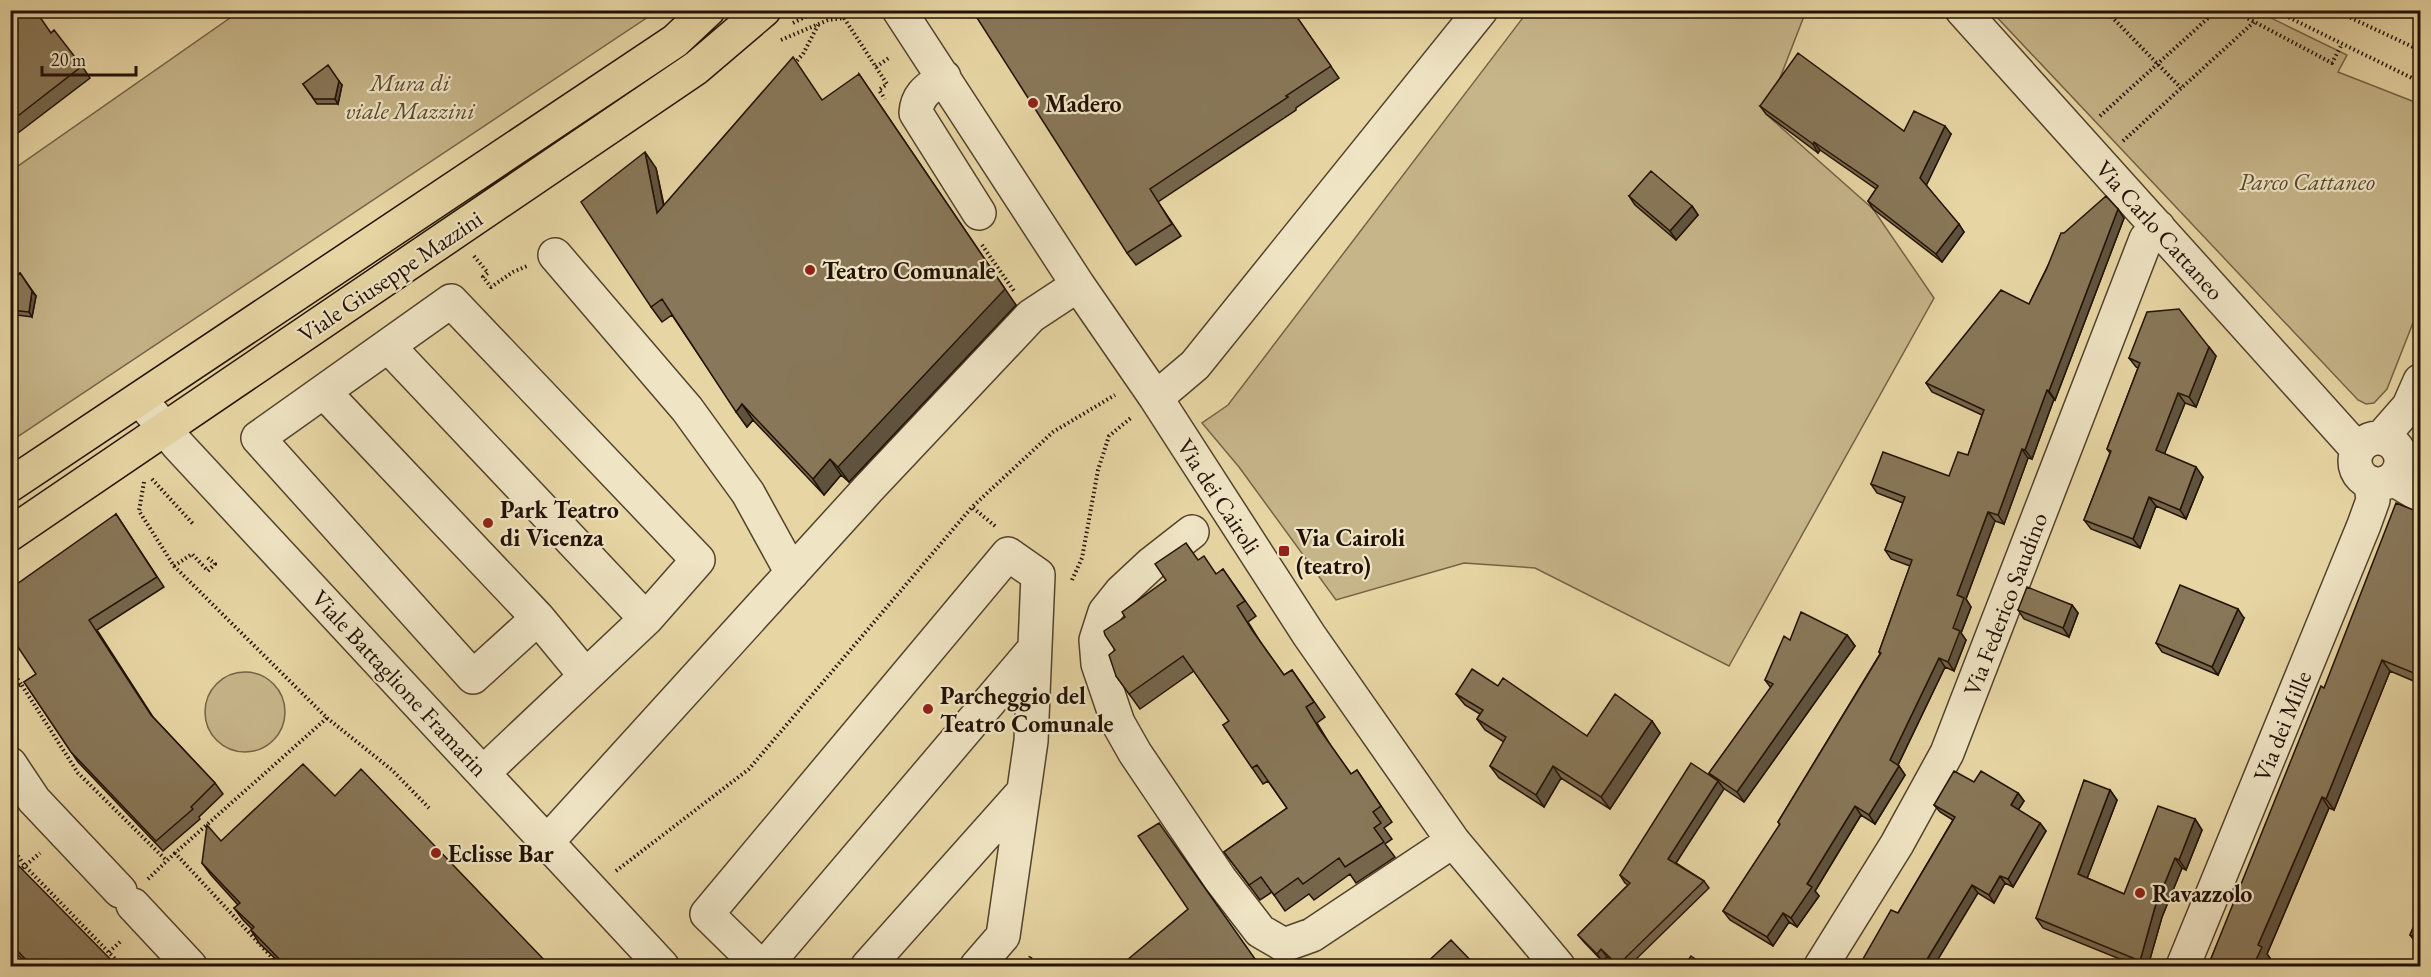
<svg xmlns="http://www.w3.org/2000/svg" width="2431" height="977" viewBox="0 0 2431 977" font-family="'EB Garamond',serif">
<style>
.green{fill:#c6b589;stroke:#746347;stroke-width:1.5}
.lines{fill:none;stroke-linecap:round;stroke-linejoin:round}
.minor-casing{stroke:#53422d;stroke-width:36}
.major-casing{stroke:#221105;stroke-width:36}
.path{stroke:#221105;stroke-width:4;stroke-dasharray:1.5 3;stroke-linecap:butt}
.minor{stroke:#efe4c4;stroke-width:33}
.major{stroke:#e7d6a4;stroke-width:33}
.wall{fill:#75664c;stroke:#221105;stroke-width:1.5}
.shaded-wall{fill:#5f533e;stroke:#221105;stroke-width:1.5}
.building{fill:#887758;stroke:#221105;stroke-width:1.5}
.poi-dot{fill:#8f2418;stroke:#efe4c4;stroke-width:2}
.labels{text-anchor:middle;dominant-baseline:central;stroke-width:4.5;stroke-linejoin:round;paint-order:stroke}
.park-label{font-size:24px;font-style:italic;fill:#5b4a33;stroke:#efe4c4}
.poi-label{font-size:24px;font-weight:bold;fill:#221105;stroke:#efe4c4;text-anchor:start}
.street-label{font-size:24px;fill:#221105;stroke:#efe4c4}
</style>
<rect width="100%" height="100%" fill="#e7d6a4"/>
<filter id="stains"><feTurbulence type="fractalNoise" baseFrequency=".00333" numOctaves="4"/><feColorMatrix values="0 0 0 0 .2 0 0 0 0 .09 0 0 0 0 .02 0 0 0 .5 -.17"/></filter>
<radialGradient id="worn" r=".72"><stop offset=".6" stop-color="#630" stop-opacity="0"/><stop offset="1" stop-color="#630" stop-opacity=".3"/></radialGradient>
<path class="green" d="M240,11H657L11,441V314L31,316L11,286V171Z
M1528,11H1806L1766,114L1873,209L1934,298L1729,666L1535,568L1464,563L1336,600L1239,467L1202,423L1228,405Z
M1991,11H2274L2271,18L2347,55L2338,72L2420,104V305L2387,389L2374,403L2366,404L2358,400Z
M205 712a40 40 0 1 1 80 0a40 40 0 1 1-80 0Z"/>
<g class="lines">
<defs>
<path id="minor" d="M899,10L1078,285L1156,398L1309,635L1453,841L1558,966
M1962,10L2357,449
M944,77C929,88 917,94 916,113L979,213
M555,255L687,409L748,493L792,573
M388,346L646,619
M324,392L538,618L585,675
M1156,398L1195,365L1481,10
M140,399L178,445L662,966
M2355 461a23 23 0 1 1 46 0a23 23 0 1 1-46 0Z
M2381,438L2409,406L2420,381
M2393,479L2420,495
M1192,532L1151,564L1121,592L1105,612L1096,640L1098,664L1118,723L1135,753L1220,879L1260,931L1284,945L1312,935L1453,841
M10,764L34,800L120,891
M483,773L646,619L698,560L451,301L258,438L473,677L538,618
M547,842L868,489L1031,316L1078,285
M133,905L190,966
M760,966L707,914L1008,554L1038,575L1031,741L1003,936L977,966
M765,966L1035,648
M868,966L1024,791
M1821,966L1897,844L1947,753L2146,239L2158,227
M2183,966L2364,525L2373,500L2371,484"/>
<path id="major" d="M10,485L675,41L708,10
M10,534L696,68L764,10"/>
</defs>
<use href="#minor" class="minor-casing"/>
<use href="#major" class="major-casing"/>
<path class="path" d="M857,10L868,16
M2105,10L2181,88
M2232,10L2332,63L2342,44
M2282,10L2280,13L2420,82
M2334,10L2413,47L2419,35L2420,36
M793,23L819,10
M781,40L828,20L844,18L887,84L879,90L885,99
M794,64L803,54L818,25
M876,67L890,57
M2100,116L2217,10
M2123,141L2254,22
M982,245L1014,291
M474,256L488,273L483,277L491,287L513,272L527,266
M152,479L194,525
M144,482L139,511L174,566L327,718L175,853L280,966
M995,526L972,507L1053,432L1115,395
M174,566L192,554L208,571L215,564L207,557
M1072,580L1082,558L1098,470L1109,436L1132,417
M10,668L21,684
M10,689L21,684L78,773L167,861
M327,718L392,770L429,808
M10,845L25,866L122,966
M19,871L40,853
M616,871L749,769L972,507
M148,879L175,853
M109,952L121,941
M1026,966L1031,956"/>
<use href="#minor" class="minor"/>
<use href="#major" class="major"/>
</g>
<path class="wall" d="M10,10L51,33L82,66L90,78L10,139Z
M1292,10L1339,78L1296,108V110L1158,202L1181,236L1136,265L1127,253L1040,16Z
M303,84L342,85L338,104H317Z
M822,100L1016,305L849,482L841,475L824,495L753,420L747,427L672,315L662,322L651,307L656,168L664,205Z
M1760,106L1904,131L1951,134L1926,185L1964,232L1942,262L1873,209L1868,201L1876,189L1820,150L1818,153L1766,114Z
M1629,196L1692,206L1698,215L1676,240L1635,205Z
M2118,209L2124,218L2055,400L2054,399L2032,459L2028,458L2004,524L1995,521L1966,599L1971,607L1961,633L1966,640L1954,671L1945,667L1898,765L1905,775L1875,824L1861,815L1815,891L1819,896L1797,927L1789,922L1773,946L1730,920L1723,911L1780,825L1778,822L1880,654L1879,652L1910,566L1891,559L1885,550L1903,503L1877,493L1871,484L1949,476L1968,455L1982,415L1932,392L1926,383L2029,304L2064,233Z
M20,273L36,296L32,317L10,314V279Z
M2209,347L2216,356L2196,407L2185,403L2164,454L2203,477L2186,519L2156,506L2140,548L2091,529L2084,520L2110,453L2107,449L2138,368L2136,367L2129,358Z
M2421,441V466L2414,457Z
M2421,513V684L2390,671L2334,810L2329,808L2267,954L2270,958L2266,966H2208L2324,688Z
M116,514L164,587L97,630L153,717L215,783L223,794L199,817L200,819L163,851L78,762L24,682L36,674Z
M1198,560L1217,574L1223,569L1256,616L1248,622L1261,643L1284,675L1292,670L1325,717L1317,723L1331,746L1351,774L1357,770L1392,822L1384,828L1392,839L1385,844L1395,857L1356,883L1350,874L1314,900L1309,894L1285,911L1272,892L1260,900L1224,852L1287,808L1268,781L1263,784L1223,725L1229,721L1194,671L1140,709L1116,676L1115,650L1125,617Z
M2072,605L2078,613L2069,637L2024,619L2018,610Z
M2244,618L2218,675L2162,652L2156,643Z
M1847,635L1855,646L1744,802L1723,788L1676,863L1704,881L1709,888L1629,966H1617L1607,957L1602,961L1584,942L1578,935L1628,885L1625,883L1620,875L1712,777L1709,773L1771,688L1765,680L1790,640Z
M1498,686L1587,736L1652,721L1660,733L1610,809L1561,778L1544,807L1499,778L1490,766L1504,742L1485,730L1477,719L1480,714L1465,705L1456,694Z
M1974,782L2018,793L2024,801L2018,810L2040,823L2046,831L2013,887L2005,883L1994,903L1978,893L1898,913L1953,820L1940,812L1934,805Z
M2110,790L2117,800L2087,878L2124,894L2195,819L2202,830L2186,870L2182,868L2162,917L2148,966H2137L2043,928L2036,918Z
M335,796L550,966H283L259,943L251,930L252,929L243,920L234,908L238,905L211,875L202,863L221,841Z
M10,869L117,966H29L10,947Z
M2421,910V948L2419,947L2410,935Z"/>
<path class="shaded-wall" d="M859,74L1016,305L849,482L838,467Z
M339,81L342,85L338,104L335,99Z
M1945,126L1951,134L1926,186L1920,178Z
M1814,142L1820,150L1818,153L1813,144Z
M645,152L656,168L668,228L657,213Z
M1692,206L1698,215L1676,240L1670,231Z
M2118,209L2124,218L2055,400L2049,391Z
M1959,224L1964,232L1942,262L1936,254Z
M32,291L36,296L32,317L29,312Z
M2209,347L2216,356L2196,407L2189,397Z
M2047,390L2054,399L2032,459L2025,450Z
M2178,393L2185,403L2162,460L2156,450Z
M742,404L753,420L747,427L736,412Z
M2022,449L2028,458L2004,524L1998,515Z
M830,459L841,475L824,495L813,479Z
M2196,467L2203,477L2186,519L2180,510Z
M2149,497L2156,506L2140,548L2133,539Z
M1988,512L1995,521L1966,599L1971,607L1961,633L1966,640L1954,671L1948,662L1957,595Z
M2072,605L2078,613L2069,637L2063,628Z
M2238,609L2244,618L2218,675L2212,667Z
M1847,635L1855,646L1744,802L1737,792Z
M1939,658L1945,667L1896,769L1890,760Z
M2382,660L2390,671L2334,810L2326,799Z
M1652,721L1660,733L1610,809L1601,797Z
M1553,766L1561,778L1544,807L1536,795Z
M1899,766L1905,775L1875,824L1869,815Z
M1718,781L1724,789L1674,866L1668,859Z
M2110,790L2117,800L2085,884L2078,874Z
M2018,793L2024,801L2016,813L2011,805Z
M2322,797L2329,808L2267,954L2270,958L2266,966H2253L2258,945Z
M1855,806L1861,815L1815,891L1819,896L1797,927L1791,918L1807,884Z
M2195,819L2202,830L2186,870L2179,860Z
M2040,823L2046,831L2013,887L2008,879Z
M2175,858L2182,868L2162,917L2148,966H2144L2140,961L2155,907Z
M2000,876L2005,883L1994,903L1989,895Z
M1972,885L1978,893L1934,966H1923Z
M1783,913L1789,922L1773,946L1767,937Z
M1601,949L1607,957L1602,961L1597,954Z"/>
<path class="building" d="M10,10H35L51,33L54,30L82,66L10,122Z
M972,10H1037L1040,16L1048,10H1292L1331,66L1286,96L1288,97L1150,189L1172,224L1127,253Z
M1798,53L1904,131L1914,111L1945,126L1920,178L1959,224L1936,254L1868,201L1878,186L1814,142L1813,144L1760,106Z
M793,57L822,100L859,74L1005,289L838,467L830,459L813,479L742,404L736,412L662,299L651,307L581,202L645,152L657,213Z
M328,65L339,81L335,99H314L303,84Z
M1651,171L1692,206L1670,231L1629,196Z
M2106,196L2118,209L2049,391L2047,390L2025,450L2022,449L1998,515L1988,512L1957,595L1964,598L1953,628L1960,631L1948,662L1939,658L1890,760L1899,766L1869,815L1855,806L1807,884L1812,887L1791,918L1783,913L1767,937L1723,911L1780,824L1778,822L1881,653L1879,652L1912,560L1885,550L1905,497L1871,484L1883,452L1949,476L1958,452L1968,455L1984,410L1926,383L2001,290L2029,304L2047,268L2061,233H2064Z
M20,273L32,291L29,312L10,310V279Z
M2179,309L2209,347L2189,397L2178,393L2156,450L2196,467L2180,510L2149,497L2133,539L2084,520L2111,451L2107,449L2140,363L2129,358L2147,312Z
M2421,441V460L2414,457Z
M2396,503L2421,513V676L2382,660L2326,799L2322,797L2258,945L2262,947L2253,966H2208L2321,686L2324,688Z
M116,514L157,577L89,620L151,715L215,783L191,807L193,809L156,841L71,752L24,682L36,674L10,635V589Z
M1186,543L1198,560L1204,556L1216,574L1223,569L1245,601L1237,606L1252,630L1284,675L1292,670L1314,702L1306,707L1320,730L1351,774L1357,770L1381,806L1373,812L1381,823L1374,828L1384,842L1345,867L1339,858L1303,884L1298,878L1274,895L1261,877L1249,885L1224,852L1287,808L1257,765L1252,768L1223,725L1229,721L1183,656L1129,694L1116,676L1109,655L1115,650L1105,635L1104,631L1125,617L1122,612L1166,580L1155,564Z
M2180,585L2238,609L2212,667L2156,643Z
M2027,587L2072,605L2063,628L2018,610Z
M1801,612L1847,635L1737,792L1709,773L1773,684L1765,680L1784,636L1790,640Z
M1472,669L1498,686L1503,678L1587,736L1615,694L1652,721L1601,797L1553,766L1536,795L1490,766L1506,737L1477,719L1483,710L1456,694Z
M1691,763L1718,781L1668,859L1704,881L1618,965L1601,949L1597,954L1578,935L1630,883L1620,875Z
M303,764L335,796L361,769L550,966H286L251,930L254,927L234,908L240,903L202,863L207,825L221,841Z
M1954,771L1974,782L1981,771L2018,793L2011,805L2040,823L2008,879L2000,876L1989,895L1972,885L1923,966H1859L1891,910L1898,913L1955,817L1934,805Z
M2084,780L2110,790L2078,874L2124,894L2158,806L2195,819L2179,860L2175,858L2155,907L2140,961L2036,918Z
M1159,823L1260,966H1120L1188,909L1138,836Z
M16,863L117,966H32L10,943V869Z
M2421,910V939L2410,935Z
M1451,940L1476,966H1423Z
M1691,956L1706,966H1684Z"/>
<g class="poi-dot">
<circle cx="1033" cy="103" r="6"/>
<circle cx="810" cy="270" r="6"/>
<circle cx="488" cy="523" r="6"/>
<rect x="1278" y="545" width="12" height="12" rx="3"/>
<circle cx="928" cy="709" r="6"/>
<circle cx="436" cy="853" r="6"/>
<circle cx="2140" cy="893" r="6"/>
</g>
<g class="labels">
<g class="park-label">
<text x="410" y="82">Mura di<tspan x="410" dy="28">viale Mazzini</tspan></text>
<text x="2307" y="181">Parco Cattaneo</text>
</g>
<g class="poi-label">
<text x="1045" y="103">Madero</text>
<text x="822" y="270">Teatro Comunale</text>
<text x="500" y="509">Park Teatro<tspan x="500" dy="28">di Vicenza</tspan></text>
<text x="1296" y="537">Via Cairoli<tspan x="1296" dy="28">(teatro)</tspan></text>
<text x="940" y="695">Parcheggio del<tspan x="940" dy="28">Teatro Comunale</tspan></text>
<text x="448" y="853">Eclisse Bar</text>
<text x="2152" y="893">Ravazzolo</text>
</g>
<g class="street-label">
<text transform="translate(2160 230) rotate(48)">Via Carlo Cattaneo</text>
<text transform="translate(390 276) rotate(-34)">Viale Giuseppe Mazzini</text>
<text transform="translate(1219 496) rotate(57)">Via dei Cairoli</text>
<text transform="translate(2005 604) rotate(-69)">Via Federico Saudino</text>
<text transform="translate(400 683) rotate(47)">Viale Battaglione Framarin</text>
<text transform="translate(2282 726) rotate(-68)">Via dei Mille</text>
</g>
</g>
<rect width="2431" height="977" fill="none" stroke="#e7d6a4" stroke-width="36"/>
<rect x="12" y="12" width="2407" height="953" fill="none" stroke="#221105" stroke-width="3"/>
<rect x="18" y="18" width="2395" height="941" fill="none" stroke="#221105" stroke-width="1.5"/>
<path d="M42 66v9h94v-9" fill="none" stroke="#221105" stroke-width="3"/>
<text x="51" y="66" font-size="18" fill="#221105" stroke="#efe4c4" stroke-width="4.5" paint-order="stroke">20 m</text>
<rect width="100%" height="100%" filter="url(#stains)"/>
<rect width="100%" height="100%" fill="url(#worn)"/>
</svg>
